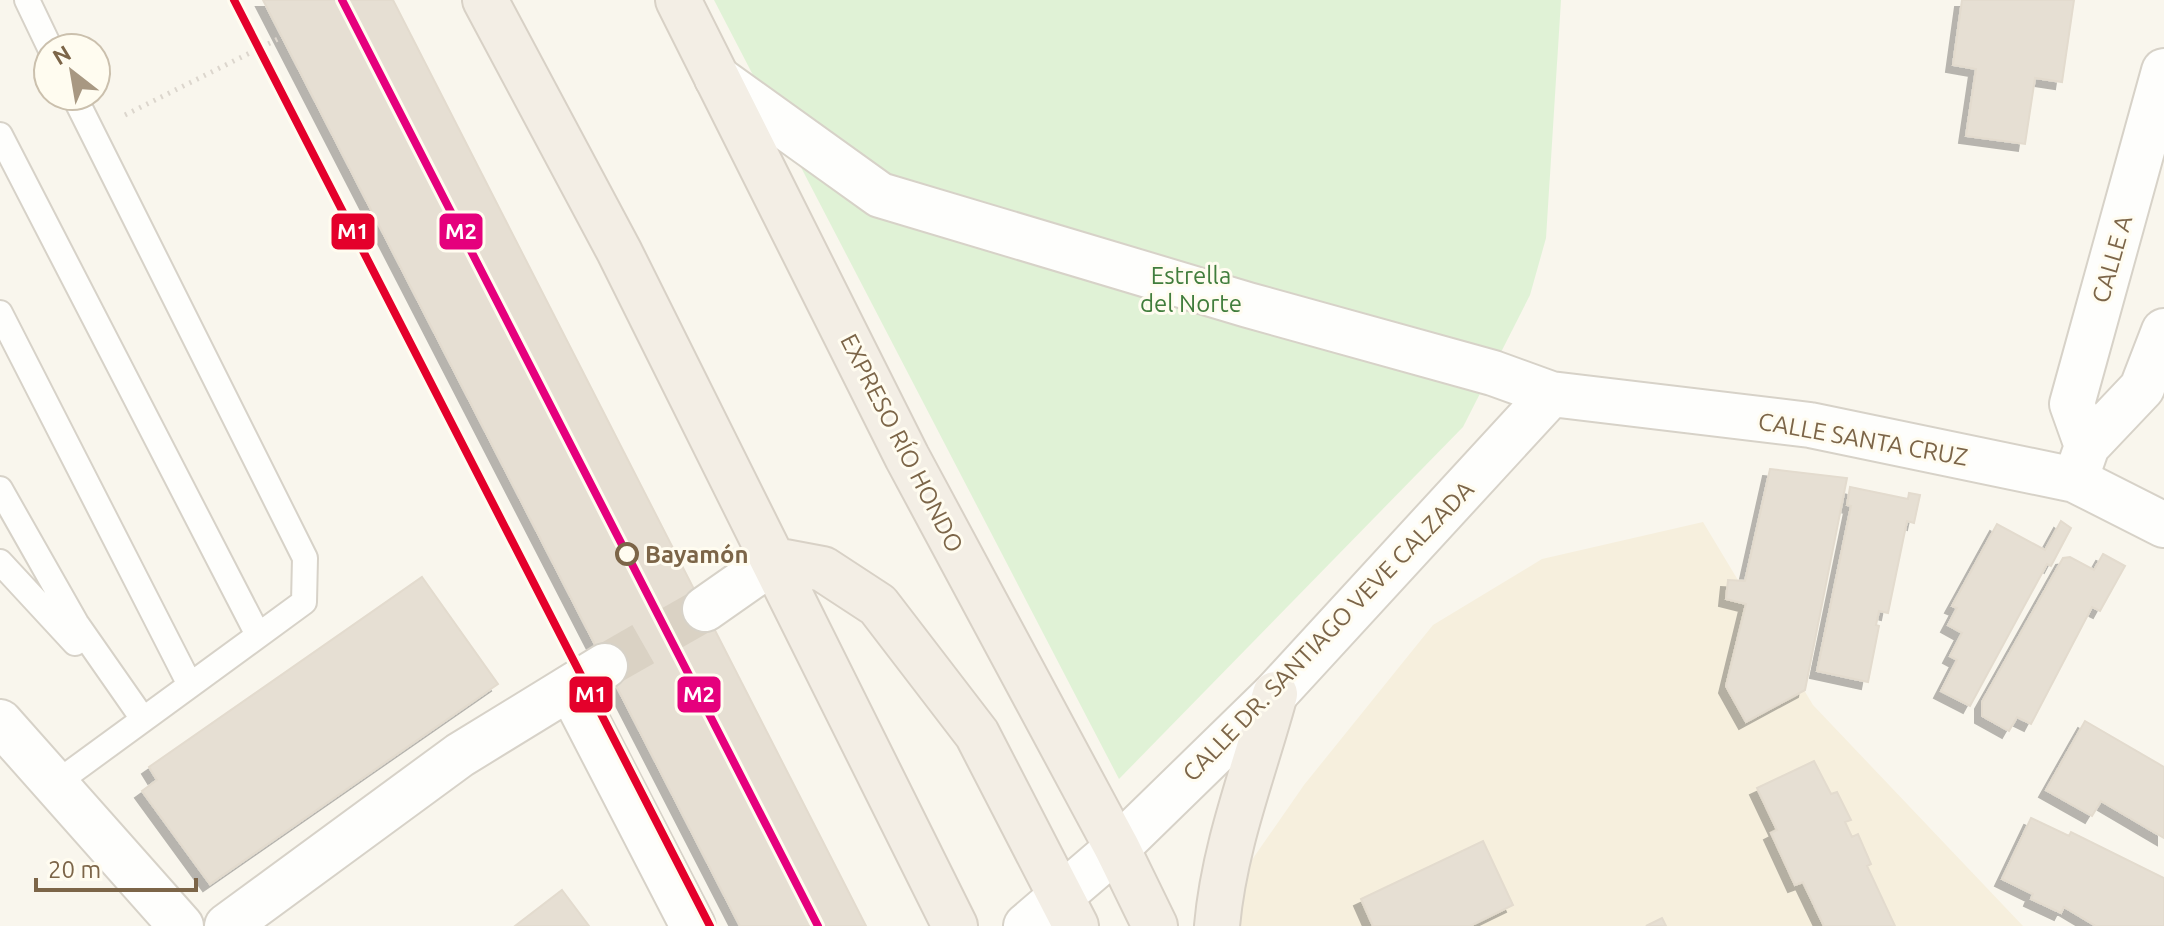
<svg xmlns="http://www.w3.org/2000/svg" width="2164" height="926" viewBox="0 0 2164 926" font-family="Ubuntu,sans-serif">
<style>
.residential{fill:#f6efdd}
.green{fill:#e0f2d6}
.building{fill:#e6dfd3;stroke:#e3dbce;stroke-width:2;filter:url(#shadow)}
.lines{fill:none;stroke-linecap:round;stroke-linejoin:round}
.tertiary-tunnel{stroke:#dad2c4;stroke-width:44;stroke-dasharray:44 22;stroke-linecap:butt}
.service-casing{stroke:#d7d2c8;stroke-width:28}
.minor-casing{stroke:#d7d2c8;stroke-width:48}
.tertiary-casing{stroke:#d7d2c8;stroke-width:48}
.trunk-casing{stroke:#d8d1c6;stroke-width:48}
.path{stroke:#dcd6cd;stroke-width:5;stroke-dasharray:2 6;stroke-linecap:butt}
.service{stroke:#fefefc;stroke-width:24}
.minor{stroke:#fefefc;stroke-width:44}
.tertiary{stroke:#fefefc;stroke-width:44}
.trunk{stroke:#f3eee5;stroke-width:44}
.rail{stroke:#e6e2e6;stroke-width:6;stroke-dasharray:12 8;stroke-linecap:butt}
.metro-1-casing{stroke:#fffcf0;stroke-width:14}
.metro-2-casing{stroke:#fffcf0;stroke-width:14}
.metro-1{stroke:#e4002b;stroke-width:8}
.metro-2{stroke:#e5007d;stroke-width:8}
.stop-dot{fill:#fffcf0;stroke:#7c6548;stroke-width:4}
.labels{text-anchor:middle;dominant-baseline:central;stroke-width:6;stroke-linejoin:round;paint-order:stroke}
.street-label{font-size:24px;fill:#7c6548;stroke:#fffcf0}
.park-label{font-size:24px;fill:#417d3c;stroke:#fffcf0}
.stop-label{font-size:24px;font-weight:bold;fill:#7c6548;stroke:#fffcf0;text-anchor:start}
.line-badge{stroke:#fffcf0;stroke-width:3}
.badge-label{font-size:22px;text-anchor:middle;font-weight:bold;fill:#fff}
</style>
<defs>
<filter id="shadow"><feDropShadow dx="-7" dy="7" stdDeviation="0" flood-color="#0004"/></filter>
</defs>
<rect width="100%" height="100%" fill="#f9f6ed"/>
<path class="residential" d="M1703,522L1813,705L2023,926H1238L1224,900L1304,785L1433,625L1542,559Z"/>
<path class="green" d="M714,0H1561L1546,238L1530,295L1463,427L1119,779Z"/>
<path class="building" d="M263,0H393L866,926H740Z
M1962,0H2074L2062,82L2035,78L2025,144L1966,136L1976,69L1953,65Z
M1770,469L1847,478L1805,690L1746,722L1726,686L1746,604L1726,599L1728,580L1745,581Z
M1850,487L1908,499L1909,493L1920,495L1914,523L1907,521L1888,613L1879,611L1876,625L1879,626L1868,682L1817,671L1851,506L1847,505Z
M2061,521L2071,528L2051,566L2047,564L1970,706L1941,691L1957,660L1950,656L1962,633L1948,625L1957,608L1952,606L1997,524L2045,550Z
M2103,554L2125,566L2100,611L2092,607L2031,724L2017,717L2009,731L1982,716V702L2063,558L2070,557L2094,570Z
M422,577L498,684L210,884L142,791L157,780L149,767Z
M2085,721L2164,767V838L2101,801L2092,816L2046,790Z
M1814,761L1831,794L1837,792L1851,820L1845,822L1852,837L1858,834L1871,864L1867,866L1895,926H1824L1803,882L1795,885L1771,833L1777,830L1757,788Z
M2031,818L2069,836L2071,832L2164,878V926H2096L2064,907L2061,913L2031,899L2033,894L2002,879Z
M1483,841L1513,905L1470,926H1373L1361,899Z
M562,890L589,926H515Z
M1662,918L1666,926H1646Z"/>
<g class="lines">
<path class="tertiary-tunnel" d="M605,666L705,609"/>
<defs>
<path id="service" d="M27,0L50,48
M0,135L258,635
M0,313L190,685
M0,489L76,623L143,719
M0,562L75,643
M55,784L304,602L305,558L74,96"/>
<path id="minor" d="M2087,446L2072,404L2164,71
M2079,469L2087,446L2142,388L2164,331
M570,688L693,926
M0,722L181,926"/>
<path id="tertiary" d="M717,78L880,195L1248,305L1493,373L1551,394L1810,425L2075,480L2164,525
M705,609L775,560
M227,926L460,755L605,666
M1026,926L1117,848L1275,694L1551,394"/>
<path id="trunk" d="M485,0L619,251L955,926
M678,0L907,457L1117,848L1155,926
M775,560L823,569L878,605L977,734L1076,926
M1217,926C1224,846 1254,771 1275,694"/>
</defs>
<use href="#service" class="service-casing"/>
<use href="#minor" class="minor-casing"/>
<use href="#tertiary" class="tertiary-casing"/>
<use href="#trunk" class="trunk-casing"/>
<path class="path" d="M125,115L282,37"/>
<use href="#service" class="service"/>
<use href="#minor" class="minor"/>
<use href="#tertiary" class="tertiary"/>
<use href="#trunk" class="trunk"/>
<path class="rail" d="M234,0L480,477
M342,0L565,433"/>
<defs>
<path id="metro-1" d="M234,0L710,926"/>
<path id="metro-2" d="M342,0L818,926"/>
</defs>
<use href="#metro-1" class="metro-1-casing"/>
<use href="#metro-2" class="metro-2-casing"/>
<use href="#metro-1" class="metro-1"/>
<use href="#metro-2" class="metro-2"/>
</g>
<circle class="stop-dot" cx="627" cy="554" r="10"/>
<g class="labels">
<g class="street-label">
<text transform="translate(2112 259) rotate(-74)">CALLE A</text>
<text transform="translate(1863 439) rotate(10)">CALLE SANTA CRUZ</text>
<text transform="translate(902 443) rotate(63)">EXPRESO RÍO HONDO</text>
<text transform="translate(1328 631) rotate(-46)">CALLE DR. SANTIAGO VEVE CALZADA</text>
</g>
<g class="park-label">
<text x="1191" y="275">Estrella<tspan x="1191" dy="28">del Norte</tspan></text>
</g>
<g class="stop-label">
<text x="645" y="554">Bayamón</text>
</g>
</g>
<g class="line-badge">
<rect x="330" y="212" width="46" height="39" rx="8" fill="#e4002b"/>
<rect x="438" y="212" width="46" height="39" rx="8" fill="#e5007d"/>
<rect x="568" y="675" width="46" height="39" rx="8" fill="#e4002b"/>
<rect x="676" y="675" width="46" height="39" rx="8" fill="#e5007d"/>
</g>
<g class="badge-label">
<text x="353" y="239">M1</text>
<text x="461" y="239">M2</text>
<text x="591" y="702">M1</text>
<text x="699" y="702">M2</text>
</g>
<g transform="translate(72 72) rotate(329)"><circle r="38" fill="#fffcf0" stroke="#cbc0ad" stroke-width="2"/>
<path d="M0-6L14 30L0 20L-14 30Z" fill="#a89882"/>
<text y="-12" font-size="22" font-weight="bold" text-anchor="middle" fill="#7c6548">N</text>
</g>
<path d="M36 878v12h160v-12" fill="none" stroke="#7c6548" stroke-width="4"/>
<text x="48" y="878" font-size="24" fill="#7c6548" stroke="#fffcf0" stroke-width="6" paint-order="stroke">20 m</text>
</svg>
